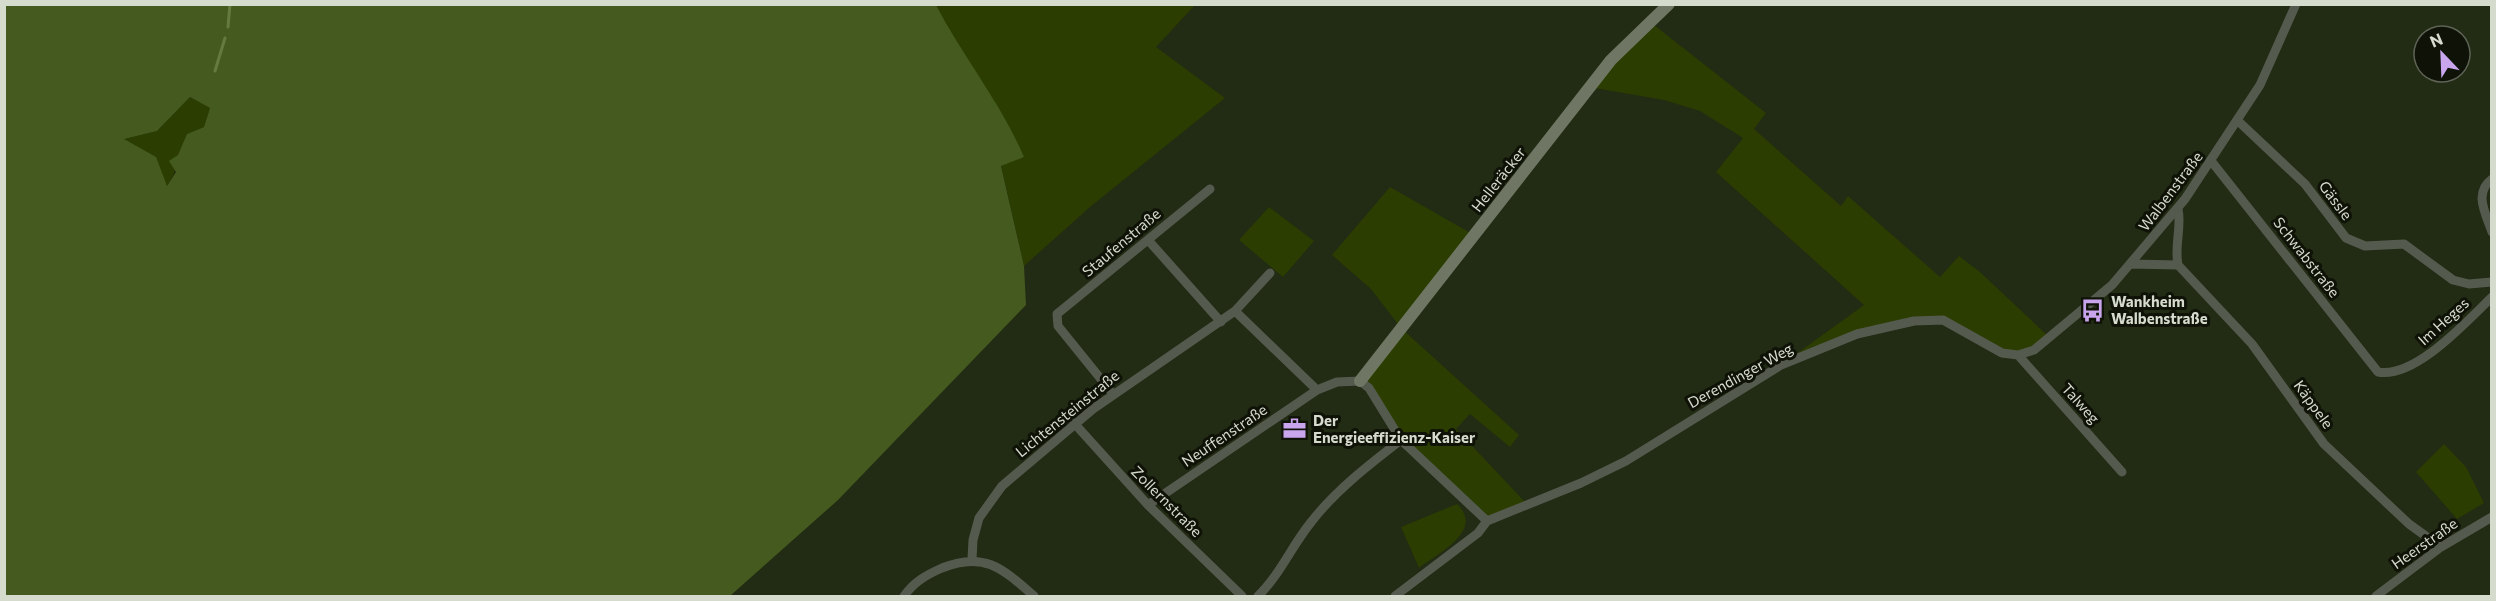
<svg xmlns="http://www.w3.org/2000/svg" width="2496" height="601" viewBox="0 0 2496 601" font-family="Commissioner,sans-serif">
<style>
.green{fill:#2b3d00}
.forest{fill:#455a1e;fill-rule:evenodd}
.lines{fill:none;stroke-linecap:round;stroke-linejoin:round}
.stream{stroke:#647b40;stroke-width:3}
.street{stroke:#555a4f;stroke-width:9}
.secondary{stroke:#6f7764;stroke-width:12}
.labels{text-anchor:middle;dominant-baseline:central;stroke-width:6;stroke-linejoin:round;paint-order:stroke}
.street-label{font-size:15px;fill:#d5dccd;stroke:#0e1207}
.poi-label{font-size:15px;font-weight:bold;fill:#d5dccd;stroke:#0e1207;text-anchor:start}
</style>
<rect width="100%" height="100%" fill="#222b13"/>
<path class="green" d="M936,5H1195L1156,47L1225,98L1090,207L1024,266L1001,165L1024,157L954,41Z
M1649,21L1766,113L1754,129L1841,206L1848,196L1940,277L1959,256L1980,272L2049,337L2034,350L2002,353L1943,320L1857,334L1781,365L1864,305L1716,172L1743,138L1700,111L1664,100L1589,87Z
M190,97L210,108L204,127L187,134C180,152 178,170 167,186L123,139L157,131Z
M1390,187L1474,235L1401,328L1519,435L1510,447L1470,414L1456,429L1527,504L1487,521L1401,440L1360,381L1401,328L1371,289L1332,255Z
M1269,207L1314,241L1283,277L1239,240Z
M2444,444L2466,467L2484,503L2457,519L2416,472Z
M1457,504C1485,531 1438,553 1419,568L1401,527Z"/>
<path class="forest" d="M4,5H936C963,57 1001,103 1024,157L1001,166L1024,266L1026,305L838,500L730,596H5ZM190,97L210,108L204,127L187,134L178,155L169,161L176,172L167,186L156,157L124,139L157,131Z"/>
<g class="lines">
<path class="stream" d="M228,27L230,4
M215,71L225,38"/>
<path class="street" d="M2237,120L2305,184L2346,238L2365,246L2404,244L2453,280L2469,284L2492,282
M2212,162L2378,372C2415,379 2467,321 2492,297
M2492,179C2473,193 2486,214 2492,232
M2178,209C2182,228 2174,245 2178,265L2252,344L2324,444L2409,524L2441,547
M1148,240L1221,322
M2131,264L2178,265
M1235,311L1317,390
M2018,355L2122,472
M1113,394L1058,326L1057,314L1210,189
M1074,423L1148,505L1242,596
M1148,505L1317,390L1337,382L1360,381L1369,388L1401,440L1487,521
M1487,521L1581,483L1626,461L1781,365L1857,334L1914,321L1943,320L2002,353L2018,355L2034,350L2112,285L2185,199L2260,85L2296,4
M972,559L973,540L979,518L1002,486L1093,409L1235,311L1270,273
M904,596C914,582 926,575 942,568C984,551 1002,568 1034,596
M1258,596C1280,575 1292,545 1312,521C1336,490 1370,464 1401,440
M1395,596L1478,533L1487,521
M2376,596L2441,547L2492,517"/>
<path class="secondary" d="M1360,381L1611,60L1669,4"/>
</g>
<defs>
<symbol id="bus-bare" viewBox="-9 -9 18 18"><path d="M-5-6H5V4H4V6H2V4H-2V6H-4V4H-5ZM-3.5-4V0h7V-4ZM-3.5 1.2v1.5H-2V1.2ZM2 1.2v1.5H3.5V1.2Z" fill="#c9a5ee" stroke="#0e1207" stroke-width="2.5" paint-order="stroke"/></symbol>
<symbol id="office-bare" viewBox="-9 -9 18 18"><path d="M-6-3h4V-5.5h4V-3h4V5H-6ZM-1-4.5V-3h2v-1.5ZM-6 0V1H6V0Z" fill="#c9a5ee" stroke="#0e1207" stroke-width="2.5" paint-order="stroke"/></symbol>
</defs>
<g fill-rule="evenodd">
<use href="#bus-bare" x="2076" y="294" width="33" height="33"/>
<use href="#office-bare" x="1278" y="412" width="33" height="33"/>
</g>
<g class="labels">
<g class="street-label">
<text transform="translate(1498 179) rotate(-52)">Helleräcker</text>
<text transform="translate(2170 191) rotate(-53)">Walbenstraße</text>
<text transform="translate(2336 200) rotate(53)">Gässle</text>
<text transform="translate(1121 242) rotate(-40)">Staufenstraße</text>
<text transform="translate(2307 257) rotate(52)">Schwabstraße</text>
<text transform="translate(2443 321) rotate(-42)">Im Heges</text>
<text transform="translate(1740 375) rotate(-29)">Derendinger Weg</text>
<text transform="translate(2081 403) rotate(48)">Talweg</text>
<text transform="translate(2314 404) rotate(54)">Käppele</text>
<text transform="translate(1067 413) rotate(-39)">Lichtensteinstraße</text>
<text transform="translate(1224 435) rotate(-34)">Neuffenstraße</text>
<text transform="translate(1167 501) rotate(45)">Zollernstraße</text>
<text transform="translate(2424 543) rotate(-35)">Heerstraße</text>
</g>
<g class="poi-label">
<text x="2111" y="301">Wankheim<tspan x="2111" dy="17">Walbenstraße</tspan></text>
<text x="1313" y="420">Der<tspan x="1313" dy="17">Energieeffizienz-Kaiser</tspan></text>
</g>
</g>
<rect width="2496" height="601" fill="none" stroke="#d5dccd" stroke-width="12"/>
<g transform="translate(2442 54) rotate(337)"><circle r="28" fill="#0e1207" stroke="#5e6356" stroke-width="1.5"/>
<path d="M0-4.5L10 22L0 15L-10 22Z" fill="#c9a5ee"/>
<text y="-9" font-size="16" font-weight="bold" text-anchor="middle" fill="#d5dccd">N</text>
</g>
</svg>
